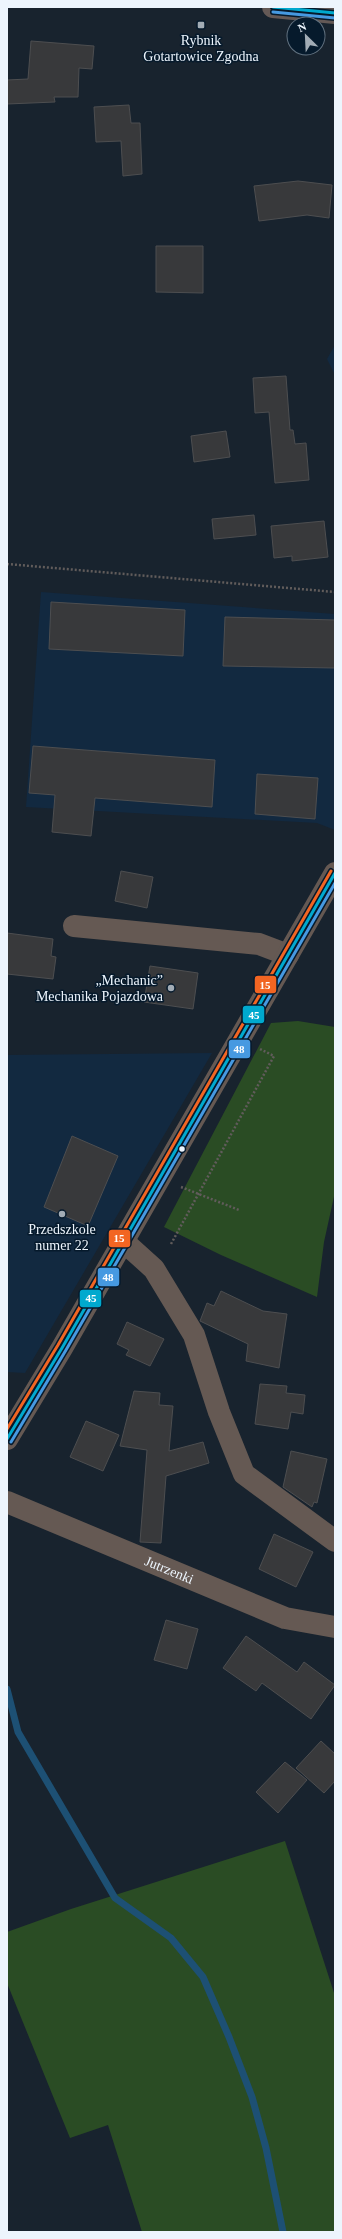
<svg xmlns="http://www.w3.org/2000/svg" width="342" height="2239" viewBox="0 0 342 2239" font-family="'Times New Roman',serif">
<style>
.built{fill:#122940}
.green{fill:#2a4c24}
.lines{fill:none;stroke-linecap:round;stroke-linejoin:round}
.stream{stroke:#1d5074;stroke-width:7}
.building{fill:#38393b;stroke:#4d4e50}
.path{stroke:#615c5b;stroke-width:2.5;stroke-dasharray:2 2;stroke-linecap:butt}
.minor{stroke:#655953;stroke-width:22}
.major{stroke:#645956;stroke-width:22}
.bus-1-casing{stroke:#061a2c;stroke-width:6}
.bus-2-casing{stroke:#061a2c;stroke-width:6}
.bus-3-casing{stroke:#061a2c;stroke-width:6}
.bus-1{stroke:#00a9ce;stroke-width:3}
.bus-2{stroke:#4699e1;stroke-width:3}
.bus-3{stroke:#f26522;stroke-width:3}
.poi-dot{fill:#a2acb5;stroke:#061a2c;stroke-width:1.5}
.bus-dot{fill:#edf5fd;stroke:#061a2c;stroke-width:1.5}
.labels{text-anchor:middle;dominant-baseline:central;stroke-width:3;stroke-linejoin:round;paint-order:stroke}
.poi-label{font-size:14px;fill:#edf5fd;stroke:#061a2c}
.street-label{font-size:14px;fill:#edf5fd;stroke:#061a2c}
.line-badge{stroke:#061a2c;stroke-width:1.5}
.badge-label{font-size:11px;text-anchor:middle;font-weight:bold;fill:#fff}
</style>
<rect width="100%" height="100%" fill="#18232e"/>
<path class="built" d="M335,345V375L327,359Z
M41,592L335,614V830L317,823L26,807Z
M212,1053L25,1373L7,1372V1055Z"/>
<path class="green" d="M298,1021L335,1027V1192L324,1242L317,1297L221,1255L164,1227L271,1023Z
M285,1841L335,1996V2232H142L108,2125L70,2138L7,1983V1932L71,1909Z"/>
<g class="lines">
<path class="stream" d="M7,1689L18,1732L115,1898L171,1938L203,1977L229,2037L252,2097L266,2148L283,2232"/>
</g>
<path class="building" d="M31,41L94,46L92,69L79,68L78,97H54L55,102L7,104V80L28,79Z
M129,105L131,123H140L142,174L123,176L121,141L96,142L94,107Z
M298,181L332,185L329,218L307,215L259,221L254,186Z
M156,246H203V293L156,292Z
M286,376L290,430H293L295,444L306,443L309,480L275,483L269,412L255,413L253,378Z
M226,431L230,457L194,462L191,436Z
M254,515L256,535L214,539L212,519Z
M324,521L328,557L292,561V556L274,558L271,526Z
M51,602L185,610L183,656L49,649Z
M225,617L335,620V668L223,666Z
M33,746L215,760L212,807L95,798L91,836L52,832L55,795L29,793Z
M257,774L318,778L315,819L255,814Z
M121,871L153,877L147,908L115,901Z
M7,933L53,939L51,956L56,957L53,979L7,974Z
M150,966L198,973L193,1009L144,1002Z
M72,1136L118,1156L88,1226L44,1207Z
M221,1291L263,1311L287,1314L279,1368L246,1361L248,1344L200,1321L207,1303L214,1306Z
M127,1322L164,1339L150,1366L126,1355L129,1350L117,1344Z
M260,1384L287,1386L286,1393L305,1395L303,1414L291,1412L288,1429L255,1424Z
M134,1391L160,1393L159,1405L173,1406L169,1451L203,1442L209,1463L166,1476L161,1543L140,1542L147,1450L120,1446Z
M86,1421L119,1435L103,1471L70,1457Z
M291,1451L327,1459L317,1503L314,1502L312,1507L283,1487Z
M274,1534L313,1552L296,1587L259,1569Z
M166,1620L198,1629L187,1669L154,1660Z
M246,1636L297,1672L304,1662L335,1685L311,1719L262,1683L256,1691L223,1668Z
M321,1741L335,1754V1781L324,1793L296,1768Z
M285,1762L307,1780L278,1813L256,1792Z"/>
<g class="lines">
<path class="path" d="M7,564L335,592
M181,1187L239,1210
M171,1244L274,1056L260,1049"/>
<g class="minor">
<path d="M74,926L259,944L288,955"/>
<path d="M123,1241L154,1269L194,1335L219,1412L244,1474L335,1541"/>
<path d="M7,1439L62,1348L335,873"/>
<path id="s1" d="M7,1502L285,1618L335,1627"/>
</g>
<path class="major" d="M273,7L335,13"/>
<defs>
<path id="bus-1" d="M273,7L335,13
M7,1439L62,1348L335,873"/>
<path id="bus-2" d="M273,12L335,18
M11,1442L66,1350L335,883"/>
<path id="bus-3" d="M7,1429L58,1345L331,871"/>
</defs>
<use href="#bus-1" class="bus-1-casing"/>
<use href="#bus-2" class="bus-2-casing"/>
<use href="#bus-3" class="bus-3-casing"/>
<use href="#bus-1" class="bus-1"/>
<use href="#bus-2" class="bus-2"/>
<use href="#bus-3" class="bus-3"/>
</g>
<g class="poi-dot">
<rect x="197" y="21" width="8" height="8" rx="2"/>
<circle cx="171" cy="988" r="4"/>
<circle cx="62" cy="1214" r="4"/>
</g>
<circle class="bus-dot" cx="182" cy="1149" r="3.5"/>
<g class="labels">
<g class="poi-label">
<text x="201" y="40">Rybnik<tspan x="201" dy="16">Gotartowice Zgodna</tspan></text>
<text x="163" y="980" text-anchor="end">„Mechanic”<tspan x="163" dy="16">Mechanika Pojazdowa</tspan></text>
<text x="62" y="1229">Przedszkole<tspan x="62" dy="16">numer 22</tspan></text>
</g>
<g class="street-label">
<text stroke="none"><textPath href="#s1" startOffset="176">Jutrzenki</textPath></text>
</g>
</g>
<g class="line-badge">
<rect x="254" y="975" width="23" height="19" rx="4" fill="#f26522"/>
<rect x="242" y="1005" width="23" height="19" rx="4" fill="#00a9ce"/>
<rect x="228" y="1039" width="23" height="20" rx="4" fill="#4699e1"/>
<rect x="108" y="1229" width="23" height="19" rx="4" fill="#f26522"/>
<rect x="97" y="1267" width="23" height="20" rx="4" fill="#4699e1"/>
<rect x="79" y="1289" width="23" height="19" rx="4" fill="#00a9ce"/>
</g>
<g class="badge-label">
<text x="265" y="989">15</text>
<text x="254" y="1019">45</text>
<text x="239" y="1053">48</text>
<text x="119" y="1242">15</text>
<text x="108" y="1281">48</text>
<text x="91" y="1302">45</text>
</g>
<rect width="342" height="2239" fill="none" stroke="#edf5fd" stroke-width="16"/>
<g transform="translate(306 36) rotate(336)"><circle r="19" fill="#061a2c" stroke="#627280"/>
<path d="M0-3L7 15L0 10L-7 15Z" fill="#a2acb5"/>
<text y="-6" font-size="11" font-weight="bold" text-anchor="middle" fill="#edf5fd">N</text>
</g>
</svg>
